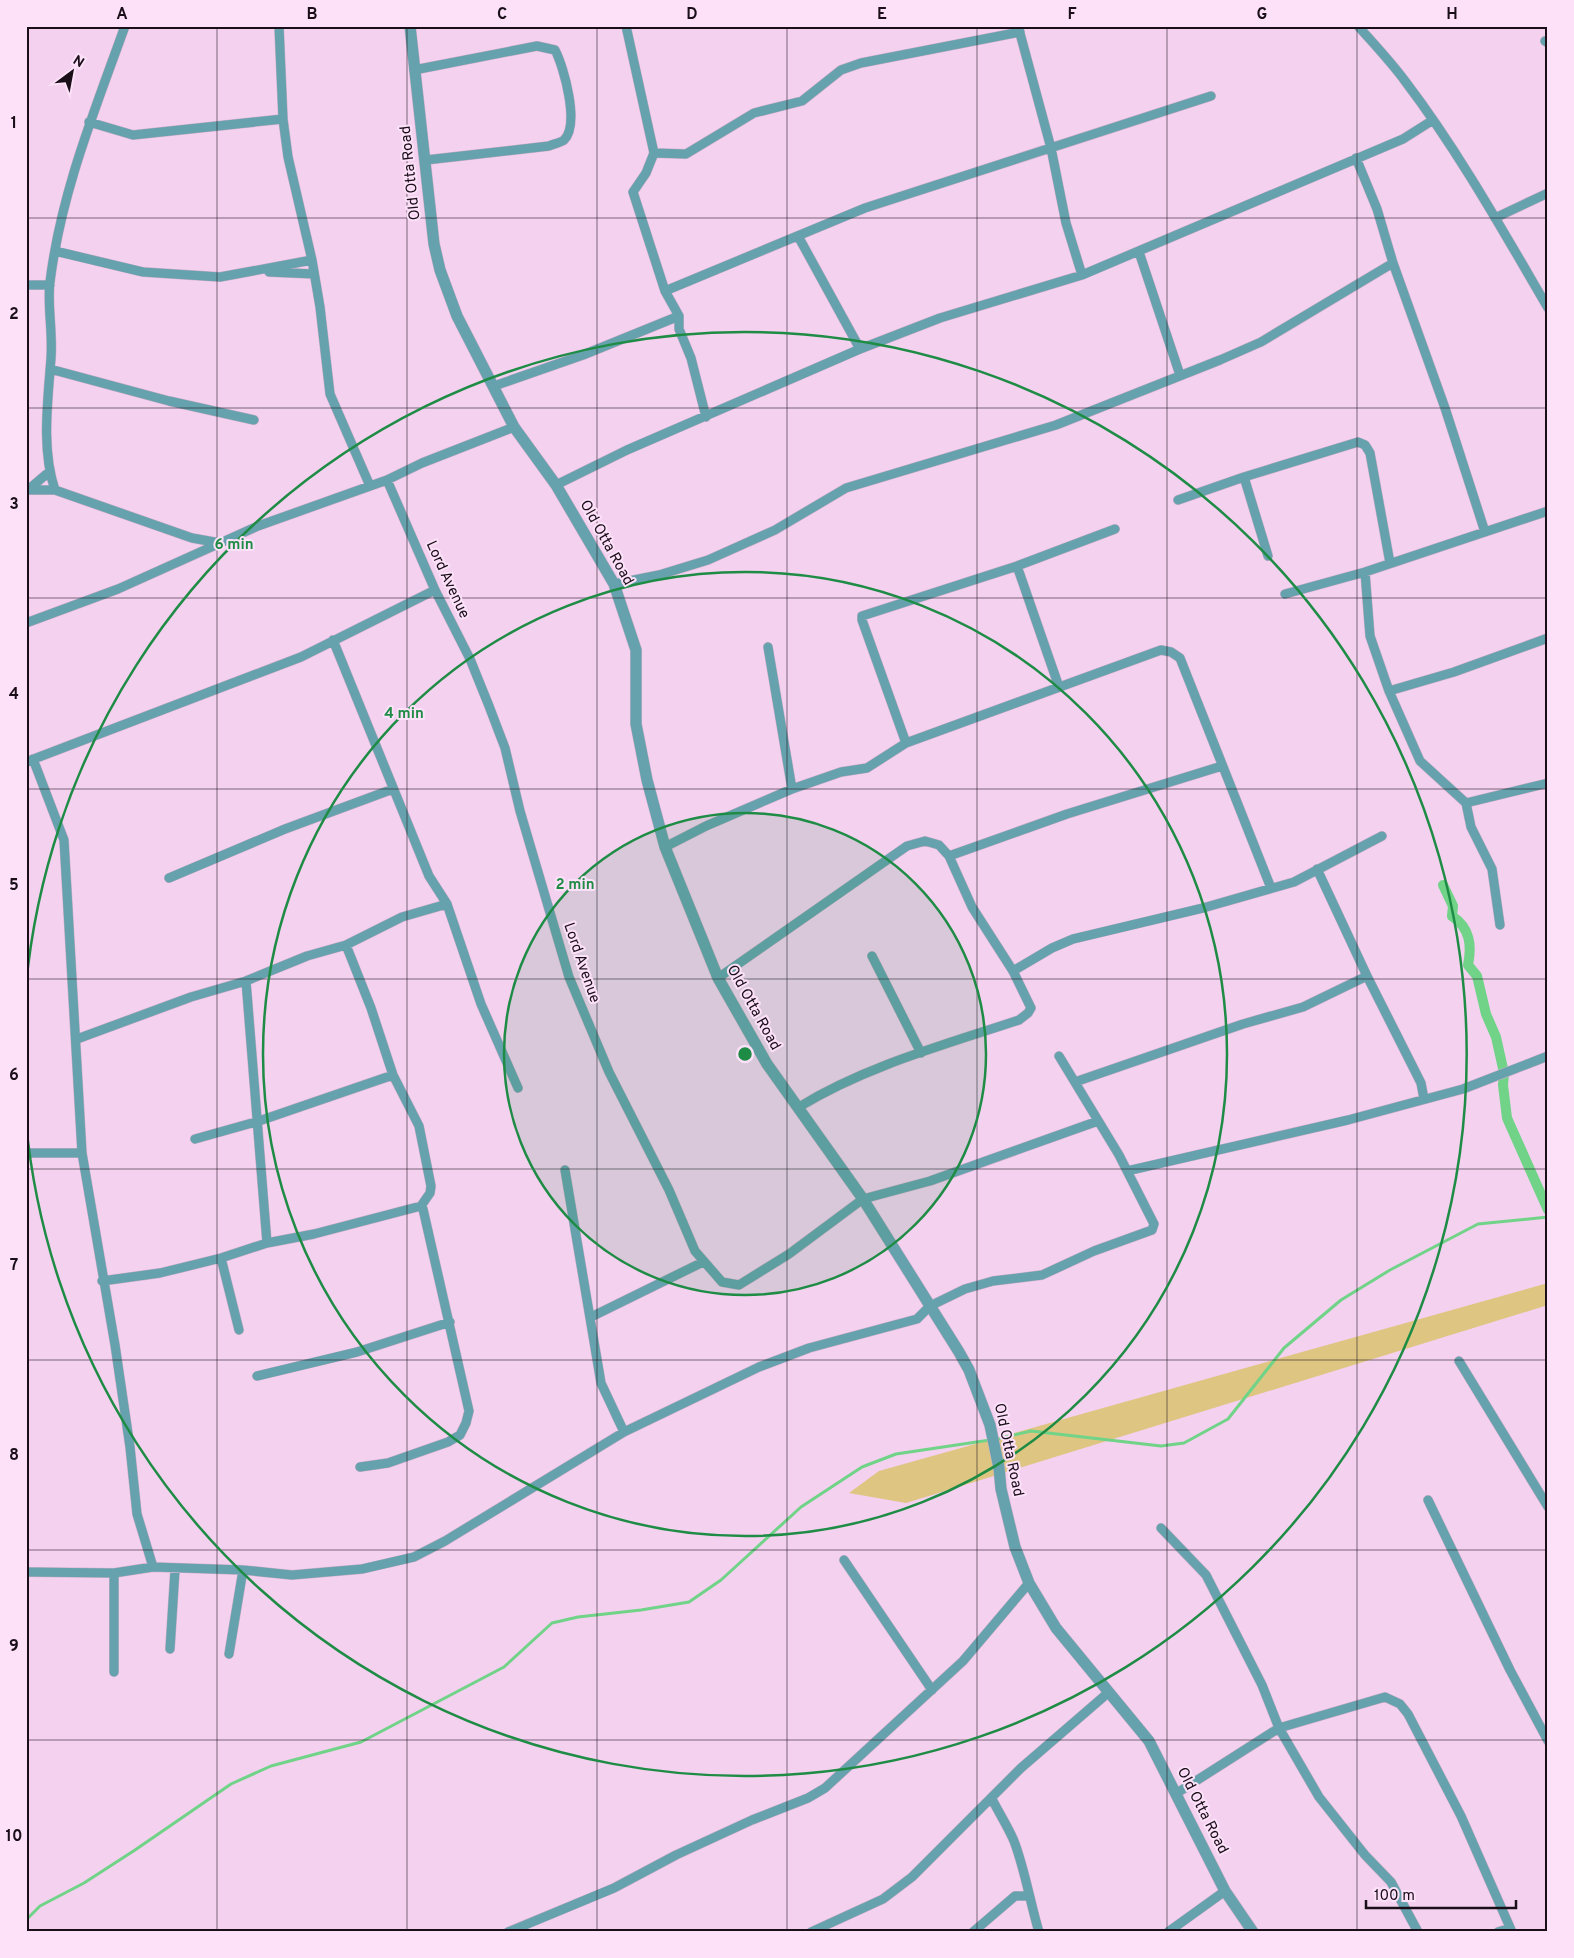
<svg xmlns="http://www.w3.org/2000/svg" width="1574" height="1958" viewBox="0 0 1574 1958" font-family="Overpass,sans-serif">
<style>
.green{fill:#dec581}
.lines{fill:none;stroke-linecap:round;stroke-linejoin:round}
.stream{stroke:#70d388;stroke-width:3}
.canal{stroke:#70d388;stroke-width:10}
.minor-casing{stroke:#ccaec8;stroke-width:10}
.tertiary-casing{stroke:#ccaec8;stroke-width:12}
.minor{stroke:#66a2ad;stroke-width:9}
.tertiary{stroke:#66a2ad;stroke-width:11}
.grid{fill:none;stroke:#1a0e19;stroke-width:1;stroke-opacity:0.55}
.ring{fill:none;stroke:#1e8c45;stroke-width:2.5}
.labels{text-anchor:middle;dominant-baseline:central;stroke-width:4;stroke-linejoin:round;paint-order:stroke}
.street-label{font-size:15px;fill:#1a0e19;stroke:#fce1f9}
.centre{fill:#1e8c45;stroke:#fce1f9;stroke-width:2.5}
.ring-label{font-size:15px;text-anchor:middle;font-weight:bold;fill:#1e8c45;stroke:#fce1f9;stroke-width:4;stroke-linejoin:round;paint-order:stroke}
.neatline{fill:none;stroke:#1a0e19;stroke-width:2}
.grid-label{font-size:16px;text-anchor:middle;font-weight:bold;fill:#1a0e19}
</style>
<rect width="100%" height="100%" fill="#f3d1ef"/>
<path class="green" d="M1548,1283V1305L906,1503L849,1493L879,1471Z"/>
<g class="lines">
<path class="stream" d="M997,1439L1031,1431L1161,1446L1184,1443L1228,1419L1284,1348L1341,1300L1390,1270L1478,1224L1548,1217
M26,1920L40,1906L84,1883L135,1850L231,1784L271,1766L361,1742L504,1667L552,1623L578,1617L641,1610L689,1602L721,1580L801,1507L862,1467L896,1454L990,1440"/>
<path class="canal" d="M1443,885L1453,906L1452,916C1470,928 1472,945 1468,965L1477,976L1486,1014L1496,1037L1504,1073L1503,1085L1507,1118L1548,1210"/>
<defs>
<path id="minor" d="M125,26C95,110 61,192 50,282C47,304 53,332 51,358C48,400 41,449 55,490L192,538L220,543
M279,26L283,119L288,157L312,260L320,307L330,394L370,486
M626,26L654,153L646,173L633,192L665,291L679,316V329L691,358L706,417
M1018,26L1051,148L1066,223L1082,275
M1358,26C1374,44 1391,62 1405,81C1459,152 1503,231 1548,308
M1545,41L1548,43
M414,70L537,46L555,50C564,67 580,125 564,140C560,143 553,144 549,146L426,160
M89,122L133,135L283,119
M654,153L686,154L754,113L802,101L841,70L861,63L1020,32
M1356,158L1377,209L1393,263L1445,408L1485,532
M1495,218L1548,193
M798,236L860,349
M55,251L143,272L220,277L312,260
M1139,252L1180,375
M269,272L314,274
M26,285H50
M665,291L865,208L1211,96
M50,369L169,401L254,420
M494,386L583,355L679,316
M1244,477L1268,556
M387,480L435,590L470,659L489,706L505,748L520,811L569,977L609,1072L669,1190L695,1251L722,1282L739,1285L789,1254L863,1199L930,1181L1098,1121
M556,485L627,450L860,349L940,318L1082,275L1403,139L1433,120
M29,489L49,472
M26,490H55
M1178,500L1244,477L1358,442L1365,445L1370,453L1390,563
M1017,566L1059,687
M1365,572L1370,636L1389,691L1454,672L1548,638
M614,584L659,575L708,560L775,530L846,488L1056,425L1220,360L1261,342L1393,263
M1285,594L1365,572L1548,511
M26,623L118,589L258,526L387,480L422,463L514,427
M333,640L429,876L447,904L481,1004L518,1088
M768,647L792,789
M1389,691L1420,761L1466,803L1471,827L1492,869L1500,925
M906,743L862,620V616L1017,566L1115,529
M33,759L64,840L82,1153L115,1345L130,1447L137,1514L153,1567
M26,762L301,657L435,590
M1466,803L1548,783
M665,847L706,826L792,789L841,772L867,768L906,743L1161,650L1171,652L1180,658L1271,888
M949,856L1067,814L1222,766
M1317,869L1367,976L1421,1083L1424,1099
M169,878L285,829L393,789
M346,945L371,1008L393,1075L419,1126L431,1186L430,1193L421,1206L423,1209L469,1411L466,1423L460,1435L448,1442L388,1463L360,1467
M872,956L921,1053
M1013,971L1052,948L1073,939L1203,908L1294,882L1382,836
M718,978L907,846L925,841L939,845L949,856L972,907L1013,971L1031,1008L1028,1013L1019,1020C944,1045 866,1066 799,1107
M246,981L267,1243
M77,1039L191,997L246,981L307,956L346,945L402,917L447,904
M1075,1082L1243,1024L1303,1007L1367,976
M195,1139L259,1121L393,1075
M26,1153H82
M565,1170L601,1383L624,1432
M1127,1171L1348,1120L1463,1089L1548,1056
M221,1258L239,1330
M102,1281L160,1273L221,1258L267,1243L314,1234L421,1206
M591,1317L703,1262
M1459,1361L1548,1507
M257,1376L357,1352L450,1322
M1428,1500L1510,1670L1548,1741
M1161,1528L1206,1575L1262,1685L1279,1728L1319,1797L1365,1855L1391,1882L1418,1932
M844,1560L932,1690
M26,1572L114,1573L153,1567L243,1570L292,1575L362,1569L414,1557L445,1541L624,1432L759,1367L809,1348L917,1319L930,1306L965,1289L993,1281L1042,1275L1094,1251L1152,1230L1154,1224L1119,1155L1059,1056
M114,1573V1672
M170,1649L175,1570
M229,1654L243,1570
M1177,1793L1279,1728L1385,1697L1400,1704L1408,1714L1461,1816L1512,1932
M992,1799C999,1813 1008,1827 1014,1841C1025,1870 1030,1902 1039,1932
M508,1932L614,1888L676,1855L752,1820L808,1798L825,1788L963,1661L1029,1583
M811,1932L883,1899L912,1877L1021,1768L1109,1692
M973,1932L1015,1896H1028
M1168,1932L1225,1891
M1498,1932L1510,1928"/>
<path id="tertiary" d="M410,26L434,244L440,270L457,316L514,427L556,485L614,584L636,650V724L647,780L665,847L718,978L767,1064L863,1199L959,1352L969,1370L990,1425L999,1468L1001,1489L1015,1547L1029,1583L1056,1628L1149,1741L1225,1891L1253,1932"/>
</defs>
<use href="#minor" class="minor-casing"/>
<use href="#tertiary" class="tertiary-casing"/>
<use href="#minor" class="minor"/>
<use href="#tertiary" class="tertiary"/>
</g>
<path class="grid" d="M217,26V1932M407,26V1932M597,26V1932M787,26V1932M977,26V1932M1167,26V1932M1357,26V1932M26,218H1548M26,408H1548M26,598H1548M26,789H1548M26,979H1548M26,1169H1548M26,1360H1548M26,1550H1548M26,1740H1548"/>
<circle cx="745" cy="1054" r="241" fill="#1e8c45" fill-opacity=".12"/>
<g class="ring">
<circle cx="745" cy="1054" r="241"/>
<circle cx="745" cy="1054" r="482"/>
<path d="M26 985A722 722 0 1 1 26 1123"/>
</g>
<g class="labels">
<g class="street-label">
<text transform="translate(411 173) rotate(-96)">Old Otta Road</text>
<text transform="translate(606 543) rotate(61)">Old Otta Road</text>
<text transform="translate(447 580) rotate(65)">Lord Avenue</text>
<text transform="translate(581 963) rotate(71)">Lord Avenue</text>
<text transform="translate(753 1008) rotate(61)">Old Otta Road</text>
<text transform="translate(1008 1450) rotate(78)">Old Otta Road</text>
<text transform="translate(1202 1811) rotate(63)">Old Otta Road</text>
</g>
</g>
<circle cx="745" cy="1054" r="8" class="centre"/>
<g class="ring-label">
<text x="234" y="549">6 min</text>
<text x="404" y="718">4 min</text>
<text x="575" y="889">2 min</text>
</g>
<rect width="1574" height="1958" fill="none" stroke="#fce1f9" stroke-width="55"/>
<g transform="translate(72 72) rotate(32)" stroke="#fce1f9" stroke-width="4" paint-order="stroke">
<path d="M0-4L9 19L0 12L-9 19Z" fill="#1a0e19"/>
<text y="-8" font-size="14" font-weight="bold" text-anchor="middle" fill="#1a0e19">N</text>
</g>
<path d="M1366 1900v8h150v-8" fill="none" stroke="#1a0e19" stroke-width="2.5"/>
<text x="1374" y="1900" font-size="15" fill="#1a0e19" stroke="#fce1f9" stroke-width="4" paint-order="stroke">100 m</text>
<rect x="28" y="28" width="1518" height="1902" class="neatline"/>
<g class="grid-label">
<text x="122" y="19">A</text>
<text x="312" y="19">B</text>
<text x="502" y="19">C</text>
<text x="692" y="19">D</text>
<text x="882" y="19">E</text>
<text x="1072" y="19">F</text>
<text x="1262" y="19">G</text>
<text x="1452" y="19">H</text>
<text x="14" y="128">1</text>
<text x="14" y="319">2</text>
<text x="14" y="509">3</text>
<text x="14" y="699">4</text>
<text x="14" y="890">5</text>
<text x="14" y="1080">6</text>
<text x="14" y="1270">7</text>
<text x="14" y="1460">8</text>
<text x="14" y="1651">9</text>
<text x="14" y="1841">10</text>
</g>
</svg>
